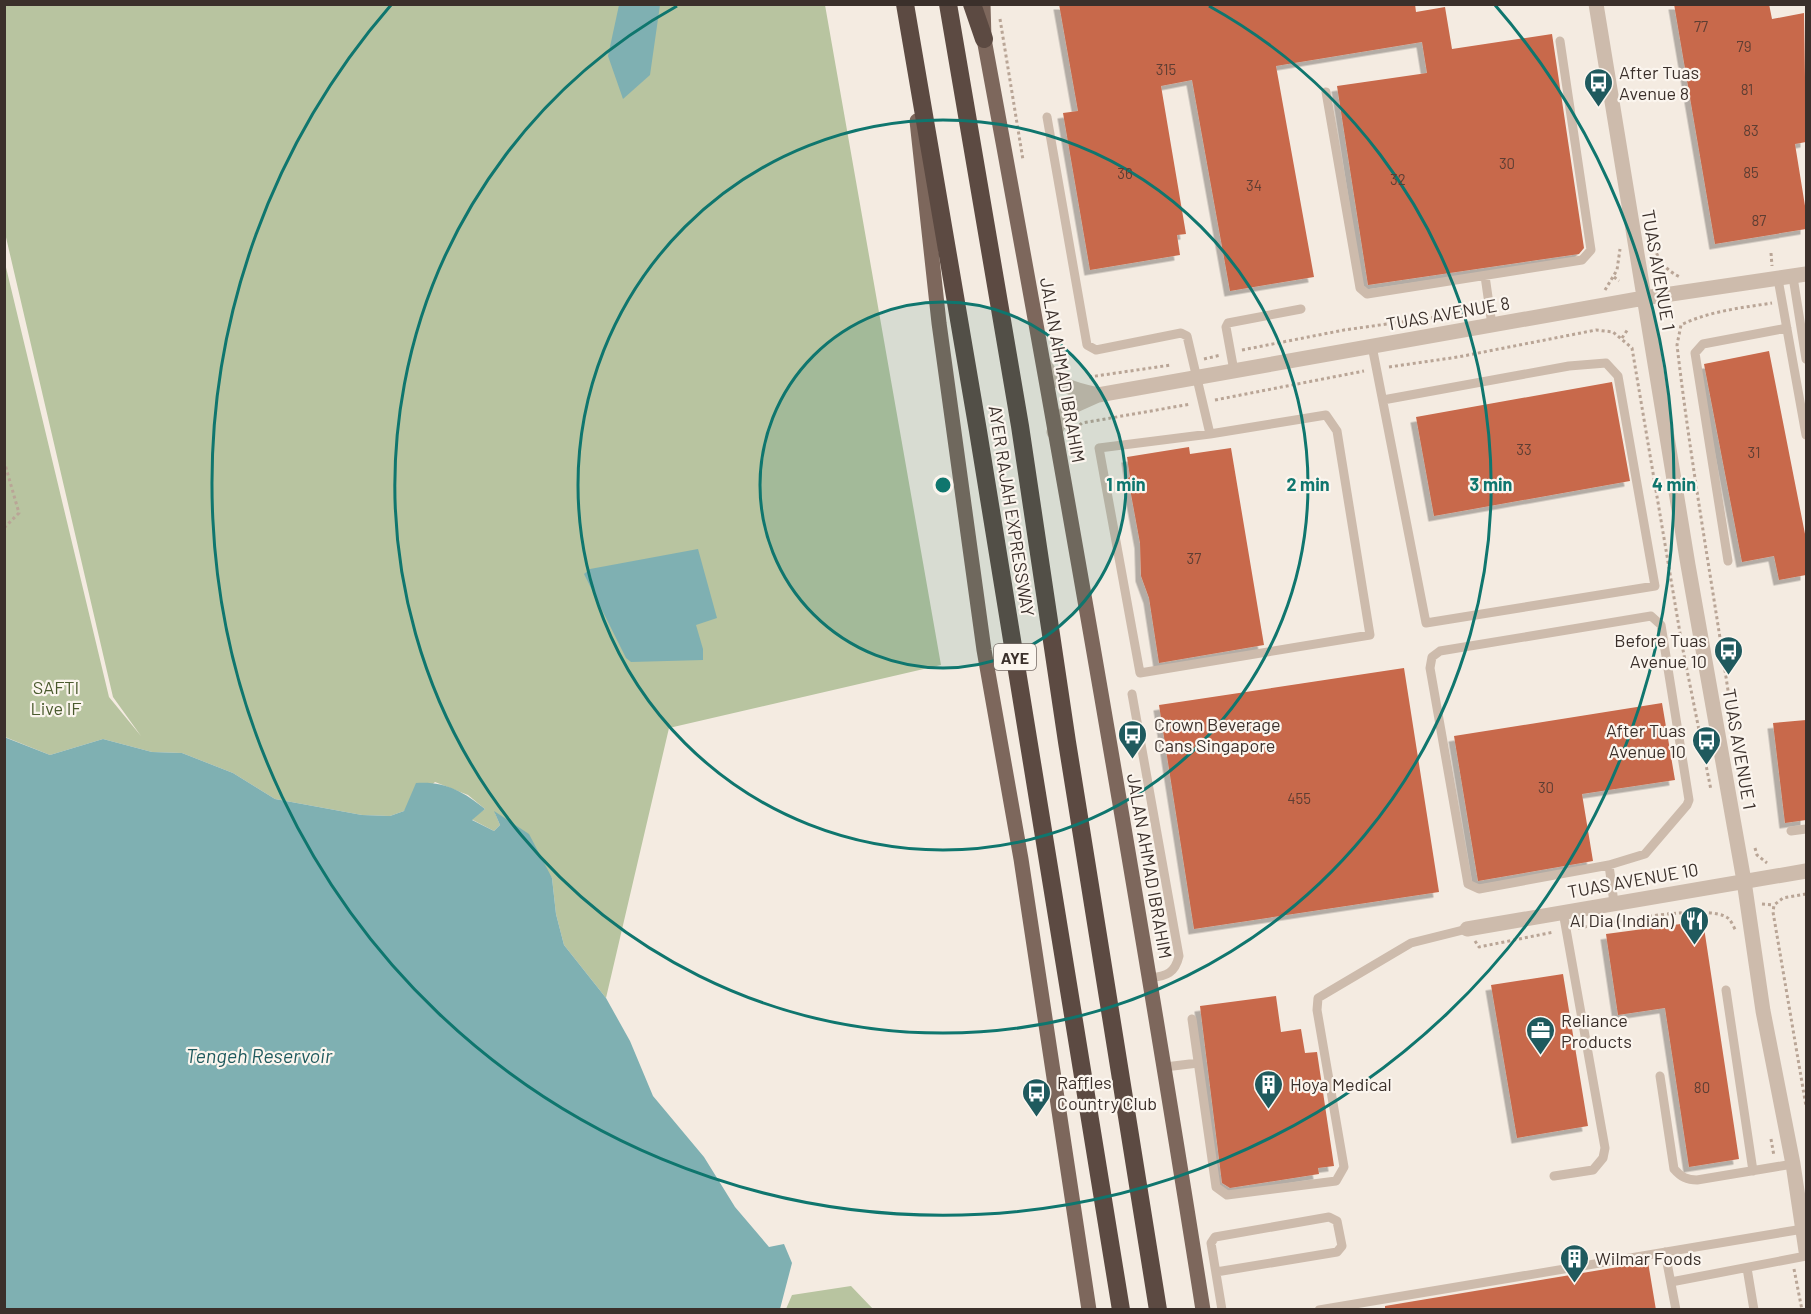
<svg xmlns="http://www.w3.org/2000/svg" width="1811" height="1314" viewBox="0 0 1811 1314" font-family="Barlow,sans-serif">
<style>
.green{fill:#b8c4a0}
.water{fill:#7fb0b2}
.building{fill:#c8694b;filter:url(#shadow)}
.lines{fill:none;stroke-linecap:round;stroke-linejoin:round}
.path{stroke:#b9a596;stroke-width:3;stroke-dasharray:3 3;stroke-linecap:butt}
.lane{stroke:#cdbbac;stroke-width:9}
.street{stroke:#cdbbac;stroke-width:15}
.primary{stroke:#7d675c;stroke-width:15}
.highway{stroke:#5c4a42;stroke-width:18}
.ring{fill:none;stroke:#0f766e;stroke-width:3}
.labels{text-anchor:middle;dominant-baseline:central;stroke-width:4.5;stroke-linejoin:round;paint-order:stroke}
.number-label{font-size:15px;fill:#5e3e33}
.shield{fill:#fbf5ee;stroke:#756b66;stroke-width:1.5}
.shield-label{font-size:16px;font-weight:bold;fill:#3b302b}
.poi-label{font-size:18px;fill:#3b302b;stroke:#fbf5ee;text-anchor:start}
.street-label{font-size:18px;fill:#3b302b;stroke:#fbf5ee}
.park-label{font-size:18px;fill:#4a5a2e;stroke:#fbf5ee}
.water-label{font-size:20px;font-style:italic;fill:#1f5a5e;stroke:#fbf5ee}
.centre{fill:#0f766e;stroke:#fbf5ee;stroke-width:3}
.ring-label{font-size:18px;text-anchor:middle;font-weight:bold;fill:#0f766e;stroke:#fbf5ee;stroke-width:4.5;stroke-linejoin:round;paint-order:stroke}
</style>
<defs>
<filter id="shadow"><feDropShadow dx="-5.5" dy="5.5" stdDeviation="0" flood-color="#0004"/></filter>
</defs>
<rect width="100%" height="100%" fill="#f4ebe1"/>
<path class="green" d="M5,5H825L941,665L669,728L606,998L564,945L556,914L552,878L495,813L500,825L494,831L471,819L485,809L468,795L435,782L404,811L390,816L362,815L275,799L233,773L182,753L152,752L103,739L50,755L5,737L4,259L109,697L141,736L113,697L5,233Z
M851,1286L873,1309H786L792,1295Z"/>
<path class="water" d="M619,5H660L650,75L623,99L608,56Z
M698,549L717,618L696,625L703,649V660L631,662L626,658L584,574L590,569Z
M4,737L50,755L103,739L152,752L182,753L233,773L275,799L362,815L390,816L404,811L416,783C444,781 463,791 485,809L472,820L494,831L500,825L494,811L529,834L552,878L556,914L564,945L606,998L630,1041L653,1096L704,1157L735,1207L769,1247L784,1244L792,1263L780,1309H5Z"/>
<path class="building" d="M1059,4H1415L1416,12L1445,7L1452,49L1552,34L1584,248L1579,254L1368,285L1337,86L1427,73L1422,42L1276,66L1314,277L1230,291L1192,80L1161,86L1186,234L1177,235L1180,255L1090,270L1063,113L1078,111Z
M1674,4H1769L1772,19L1804,13L1806,142L1795,144L1806,212V229L1715,244Z
M1769,351L1806,539V575L1779,580L1774,556L1742,562L1704,364Z
M1612,382L1630,481L1434,516L1416,417Z
M1189,447L1190,454L1231,448L1264,645L1159,663L1149,598L1141,576L1140,543L1128,478L1130,477L1127,457Z
M1404,668L1439,892L1194,929L1159,705Z
M1662,703L1675,780L1582,794L1593,861L1478,881L1454,736Z
M1806,720V820L1785,823L1773,723Z
M1703,921L1739,1159L1689,1167L1665,1008L1618,1015L1606,934Z
M1563,974L1588,1126L1517,1138L1491,985Z
M1276,996L1281,1032L1301,1029L1305,1053L1317,1052L1334,1166L1318,1168L1319,1174L1230,1188L1222,1183L1200,1006Z
M1648,1262L1656,1310H1385V1306Z"/>
<g class="lines">
<path class="path" d="M1000,19L1023,160
M1651,236C1656,255 1661,268 1680,277
M1771,253L1772,266
M1614,277L1619,281
M1605,290L1617,270L1620,249
M1622,338L1628,329
M1242,350L1344,330L1466,313
M1204,359L1221,355
M1389,367L1458,357L1596,330L1613,332L1632,348L1682,645L1711,790
M1089,377L1171,365
M1215,400L1364,371
M1075,429L1082,423L1191,404
M4,461L19,513L4,528
M1734,732C1716,603 1692,475 1677,345L1681,325C1709,311 1741,308 1772,303
M1755,848L1757,855L1767,863
M1806,894L1783,898L1774,905L1773,912L1806,1106
M1762,904L1774,905
M1578,928C1606,924 1710,901 1729,919C1732,922 1734,928 1736,931
M1475,941L1479,947L1554,932
M1771,1139L1774,1156
M1794,1269L1802,1310"/>
<path class="lane" d="M1326,92L1360,288L1367,294L1582,260L1591,250L1560,41
M1047,117L1087,345L1096,350L1181,333L1187,336L1210,434
M1485,276L1492,325
M1793,277L1806,359
M1778,279L1806,435
M1372,346L1426,623L1655,586L1618,376L1606,363L1569,366L1383,400
M1234,371L1226,327L1228,323L1301,309
M1326,415L1337,431L1370,635L1140,673L1099,448L1210,434Z
M1728,561L1695,353L1703,344L1787,328
M1651,616L1661,625L1689,800L1687,805L1645,854L1609,865L1479,889L1468,884L1430,668L1432,657L1440,651Z
M1132,694L1179,956C1175,973 1167,976 1150,978
M1791,831L1806,829
M1609,865L1614,903
M1726,990L1753,1171
M1192,1019L1216,1187L1227,1195L1336,1181L1344,1167L1317,1010L1318,998L1411,943L1467,929
M1165,1067L1198,1063
M1660,1076L1674,1169C1681,1177 1687,1180 1697,1180L1793,1164
M1554,1176L1593,1170L1603,1158L1605,1148L1563,912
M1665,1252L1676,1310
M1747,1268L1754,1310
M1216,1272L1337,1252L1342,1246L1337,1221L1329,1217L1215,1237L1211,1243L1222,1310
M1671,1282L1806,1256
M1319,1310L1803,1229"/>
<path class="street" d="M1596,4L1688,565L1744,881L1763,1011L1793,1164L1806,1251
M1044,364C1056,386 1075,390 1098,395
M1054,432L1069,408L1098,395L1644,298L1806,274
M1467,929L1806,871"/>
<path class="primary" d="M983,4L984,39C1062,461 1136,885 1203,1310
M917,121L939,323L984,650L1021,859L1089,1310"/>
<path class="highway" d="M905,4L978,431L1121,1310
M948,4L1020,426L1067,742L1158,1310
M972,4L984,39"/>
</g>
<circle cx="943" cy="485" r="183" fill="#0f766e" fill-opacity=".12"/>
<g class="ring">
<circle cx="943" cy="485" r="183"/>
<circle cx="943" cy="485" r="365"/>
<path d="M1209 6A548 548 0 1 1 677 6"/>
<path d="M1495 5A731 731 0 1 1 391 5"/>
</g>
<defs>
<symbol id="bus-pin" viewBox="-11 -11 22 30"><path d="M0 17L-7.5 6A9.5 9.5 0 1 1 7.5 6Z" fill="#1f5a5e" stroke="#fbf5ee"/><path d="M-5-6H5V4H4V6H2V4H-2V6H-4V4H-5ZM-3.5-4V0h7V-4ZM-3.5 1.2v1.5H-2V1.2ZM2 1.2v1.5H3.5V1.2Z" fill="#fff"/></symbol>
<symbol id="restaurant-pin" viewBox="-11 -11 22 30"><path d="M0 17L-7.5 6A9.5 9.5 0 1 1 7.5 6Z" fill="#1f5a5e" stroke="#fbf5ee"/><path d="M-5-6h1v4h1v-4h1v4h1v-4h1v5L-1.5 .5V6h-2V.5L-5-1ZM5-6V6H3V1.5H1.5Q1.5-4 5-6Z" fill="#fff"/></symbol>
<symbol id="office-pin" viewBox="-11 -11 22 30"><path d="M0 17L-7.5 6A9.5 9.5 0 1 1 7.5 6Z" fill="#1f5a5e" stroke="#fbf5ee"/><path d="M-6-3h4V-5.5h4V-3h4V5H-6ZM-1-4.5V-3h2v-1.5ZM-6 0V1H6V0Z" fill="#fff"/></symbol>
<symbol id="building-pin" viewBox="-11 -11 22 30"><path d="M0 17L-7.5 6A9.5 9.5 0 1 1 7.5 6Z" fill="#1f5a5e" stroke="#fbf5ee"/><path d="M-4-6H4V6H1V3H-1V6H-4ZM-2.5-4.3h1.7v1.8h-1.7ZM.8-4.3h1.7v1.8H.8ZM-2.5-1h1.7V.8h-1.7ZM.8-1h1.7V.8H.8Z" fill="#fff"/></symbol>
</defs>
<g fill-rule="evenodd">
<use href="#bus-pin" x="1582" y="66" width="33" height="45"/>
<use href="#bus-pin" x="1712" y="634" width="33" height="45"/>
<use href="#bus-pin" x="1116" y="718" width="33" height="45"/>
<use href="#bus-pin" x="1690" y="724" width="33" height="45"/>
<use href="#restaurant-pin" x="1678" y="904" width="33" height="45"/>
<use href="#office-pin" x="1524" y="1014" width="33" height="45"/>
<use href="#building-pin" x="1252" y="1068" width="33" height="45"/>
<use href="#bus-pin" x="1020" y="1076" width="33" height="45"/>
<use href="#building-pin" x="1558" y="1242" width="33" height="45"/>
</g>
<g class="labels">
<g class="number-label">
<text x="1701" y="26">77</text>
<text x="1744" y="46">79</text>
<text x="1166" y="69">315</text>
<text x="1747" y="89">81</text>
<text x="1751" y="130">83</text>
<text x="1507" y="163">30</text>
<text x="1751" y="172">85</text>
<text x="1125" y="173">36</text>
<text x="1398" y="179">32</text>
<text x="1254" y="185">34</text>
<text x="1759" y="220">87</text>
<text x="1524" y="449">33</text>
<text x="1754" y="452">31</text>
<text x="1194" y="558">37</text>
<text x="1546" y="787">30</text>
<text x="1299" y="798">455</text>
<text x="1702" y="1087">80</text>
</g>
<rect class="shield" x="994" y="644" width="42" height="26" rx="4.5"/>
<g class="shield-label">
<text x="1015" y="657">AYE</text>
</g>
<g class="poi-label">
<text x="1619" y="72">After Tuas<tspan x="1619" dy="21">Avenue 8</tspan></text>
<text x="1707" y="640" text-anchor="end">Before Tuas<tspan x="1707" dy="21">Avenue 10</tspan></text>
<text x="1154" y="724">Crown Beverage<tspan x="1154" dy="21">Cans Singapore</tspan></text>
<text x="1686" y="730" text-anchor="end">After Tuas<tspan x="1686" dy="21">Avenue 10</tspan></text>
<text x="1674" y="920" text-anchor="end">Al Dia (Indian)</text>
<text x="1561" y="1020">Reliance<tspan x="1561" dy="21">Products</tspan></text>
<text x="1057" y="1082">Raffles<tspan x="1057" dy="21">Country Club</tspan></text>
<text x="1290" y="1084">Hoya Medical</text>
<text x="1595" y="1258">Wilmar Foods</text>
</g>
<g class="street-label">
<text transform="translate(1659 270) rotate(80)">TUAS AVENUE 1</text>
<text transform="translate(1448 313) rotate(-10)">TUAS AVENUE 8</text>
<text transform="translate(1063 370) rotate(80)">JALAN AHMAD IBRAHIM</text>
<text transform="translate(1012 511) rotate(81)">AYER RAJAH EXPRESSWAY</text>
<text transform="translate(1740 749) rotate(80)">TUAS AVENUE 1</text>
<text transform="translate(1150 866) rotate(80)">JALAN AHMAD IBRAHIM</text>
<text transform="translate(1633 880) rotate(-10)">TUAS AVENUE 10</text>
</g>
<g class="park-label">
<text x="56" y="687">SAFTI<tspan x="56" dy="21">Live IF</tspan></text>
</g>
<g class="water-label">
<text x="259" y="1055">Tengeh Reservoir</text>
</g>
</g>
<circle cx="943" cy="485" r="9" class="centre"/>
<g class="ring-label">
<text x="1126" y="491">1 min</text>
<text x="1308" y="491">2 min</text>
<text x="1491" y="491">3 min</text>
<text x="1674" y="491">4 min</text>
</g>
<rect width="1811" height="1314" fill="none" stroke="#3b302b" stroke-width="12"/>
</svg>
